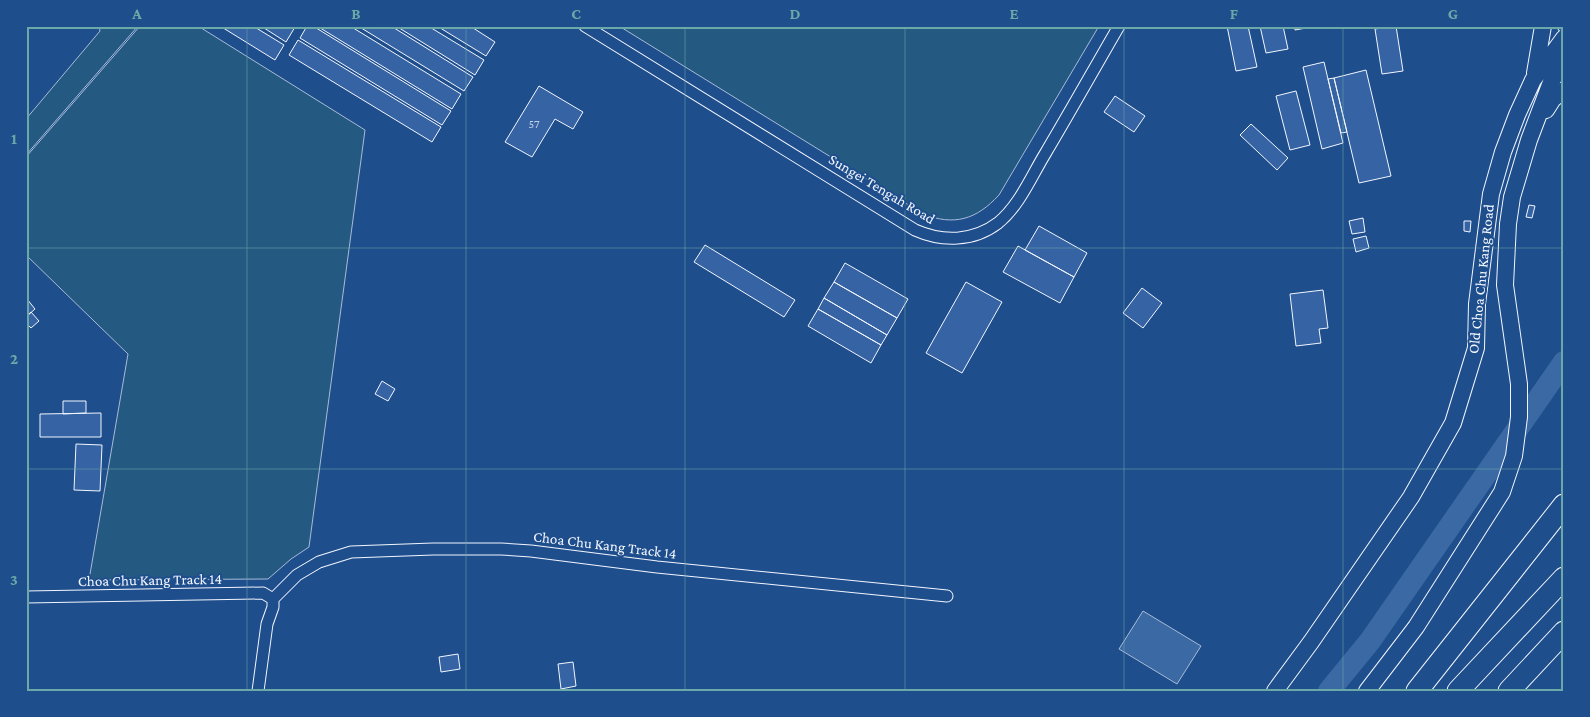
<svg xmlns="http://www.w3.org/2000/svg" width="1590" height="717" viewBox="0 0 1590 717" font-family="'Crimson Pro',serif">
<style>
.green{fill:#245a82;stroke:#a8bbd7}
.water{fill:#3b69a3;stroke:#a8bbd7}
.lines{fill:none;stroke-linecap:round;stroke-linejoin:round}
.river{stroke:#3b69a3;stroke-width:22}
.building{fill:#3563a3;stroke:#f2f6ff}
.street-casing{stroke:#f2f6ff;stroke-width:13}
.secondary-casing{stroke:#f2f6ff;stroke-width:18}
.highway-casing{stroke:#f2f6ff;stroke-width:23}
.street{stroke:#1f4e8c;stroke-width:11}
.secondary{stroke:#1f4e8c;stroke-width:16}
.highway{stroke:#1f4e8c;stroke-width:21}
.grid{fill:none;stroke:#6aa9a8;stroke-width:1;stroke-opacity:0.55}
.labels{text-anchor:middle;dominant-baseline:central;stroke-width:4;stroke-linejoin:round;paint-order:stroke}
.number-label{font-size:12px;fill:#c3d1e8}
.street-label{font-size:15px;fill:#f2f6ff;stroke:#1f4e8c}
.neatline{fill:none;stroke:#6aa9a8;stroke-width:2}
.grid-label{font-size:16px;text-anchor:middle;font-weight:bold;fill:#6aa9a8}
</style>
<rect width="100%" height="100%" fill="#1f4e8c"/>
<path class="green" d="M99,26H138L26,155V119L100,31Z
M140,26H198L365,130L309,547L291,559L268,579L89,580L128,354L26,255V157Z
M619,26H1099L999,195C976,220 954,226 923,214Z"/>
<path class="water" d="M1143,611L1201,646L1177,684L1119,649Z"/>
<g class="lines">
<path class="river" d="M1329,691L1370,641L1564,362"/>
</g>
<path class="building" d="M220,26H253L284,45L275,60Z
M261,26H293L295,27L286,42Z
M307,26H313L451,111L442,125L300,38Z
M317,26H350L461,94L452,109Z
M358,26H391L473,77L464,91Z
M396,26H428L484,60L475,75Z
M437,26H470L495,42L486,56Z
M1227,26H1248L1257,67L1236,71Z
M1260,26H1283L1288,49L1266,53Z
M1294,26H1317L1295,30Z
M1396,26L1403,71L1382,74L1375,29Z
M298,40L441,127L432,142L289,55Z
M1324,62L1343,143L1322,149L1303,67Z
M1366,70L1391,176L1359,183L1334,78Z
M1334,78L1347,132L1341,133L1328,79Z
M539,86L583,112L573,129L555,119L532,157L505,142Z
M1296,91L1310,145L1290,150L1276,96Z
M1115,96L1145,116L1134,132L1104,112Z
M1251,124L1288,158L1277,170L1240,135Z
M1529,205L1535,206L1532,218L1526,217Z
M1363,218L1365,232L1352,234L1349,221Z
M1464,221H1471L1470,232L1464,231Z
M1039,226L1087,253L1074,277L1025,250Z
M1366,236L1369,248L1356,252L1353,239Z
M705,245L795,300L784,317L694,262Z
M1018,246L1074,277L1060,303L1003,272Z
M845,263L908,299L897,318L834,282Z
M834,282L897,318L887,335L824,298Z
M966,282L1002,302L962,373L926,353Z
M1142,288L1162,303L1143,328L1123,313Z
M1323,290L1328,328L1319,329L1321,343L1296,346L1290,294Z
M824,298L887,335L881,345L818,309Z
M27,299L35,309L26,317V300Z
M818,309L881,345L871,363L808,326Z
M31,312L39,321L31,328L26,323V317Z
M382,381L395,389L388,401L375,394Z
M63,401H86V413L63,414Z
M101,413V437H40V414Z
M76,444L102,445L100,491L74,490Z
M458,654L460,669L441,672L439,657Z
M573,662L576,686L561,689L558,664Z"/>
<g class="lines">
<defs>
<path id="street" d="M585,26L915,230C942,242 973,242 998,223C1019,206 1031,177 1045,154C1070,112 1094,69 1119,26
M1563,26H1564
M26,597L263,593L273,599
M258,691L267,624L273,607V599L297,575L319,562L351,552L433,549H501L531,551L657,567L947,596"/>
<path id="secondary" d="M1535,73L1543,26
M1546,110L1553,99L1564,90
M1275,691L1311,642L1411,497L1453,423L1476,348L1477,304L1491,194L1503,152L1517,115L1533,80L1564,38
M1367,691L1416,627L1502,492L1514,456L1519,417V384L1505,285L1508,224L1512,197L1529,140L1551,82L1564,62"/>
<path id="highway" d="M1417,691L1564,505
M1458,691L1564,578
M1509,691L1564,632"/>
</defs>
<use href="#street" class="street-casing"/>
<use href="#secondary" class="secondary-casing"/>
<use href="#highway" class="highway-casing"/>
<use href="#street" class="street"/>
<use href="#secondary" class="secondary"/>
<use href="#highway" class="highway"/>
</g>
<path class="grid" d="M247,26V691M466,26V691M685,26V691M905,26V691M1124,26V691M1343,26V691M26,248H1564M26,469H1564"/>
<g class="labels">
<g class="number-label">
<text x="534" y="124">57</text>
</g>
<g class="street-label">
<text transform="translate(882 189) rotate(31)">Sungei Tengah Road</text>
<text transform="translate(1481 279) rotate(-84)">Old Choa Chu Kang Road</text>
<text transform="translate(605 545) rotate(7)">Choa Chu Kang Track 14</text>
<text transform="translate(150 580) rotate(-1)">Choa Chu Kang Track 14</text>
</g>
</g>
<rect width="1590" height="717" fill="none" stroke="#1f4e8c" stroke-width="55"/>
<rect x="28" y="28" width="1534" height="662" class="neatline"/>
<g class="grid-label">
<text x="137" y="19">A</text>
<text x="356" y="19">B</text>
<text x="576" y="19">C</text>
<text x="795" y="19">D</text>
<text x="1014" y="19">E</text>
<text x="1234" y="19">F</text>
<text x="1453" y="19">G</text>
<text x="14" y="144">1</text>
<text x="14" y="364">2</text>
<text x="14" y="585">3</text>
</g>
</svg>
